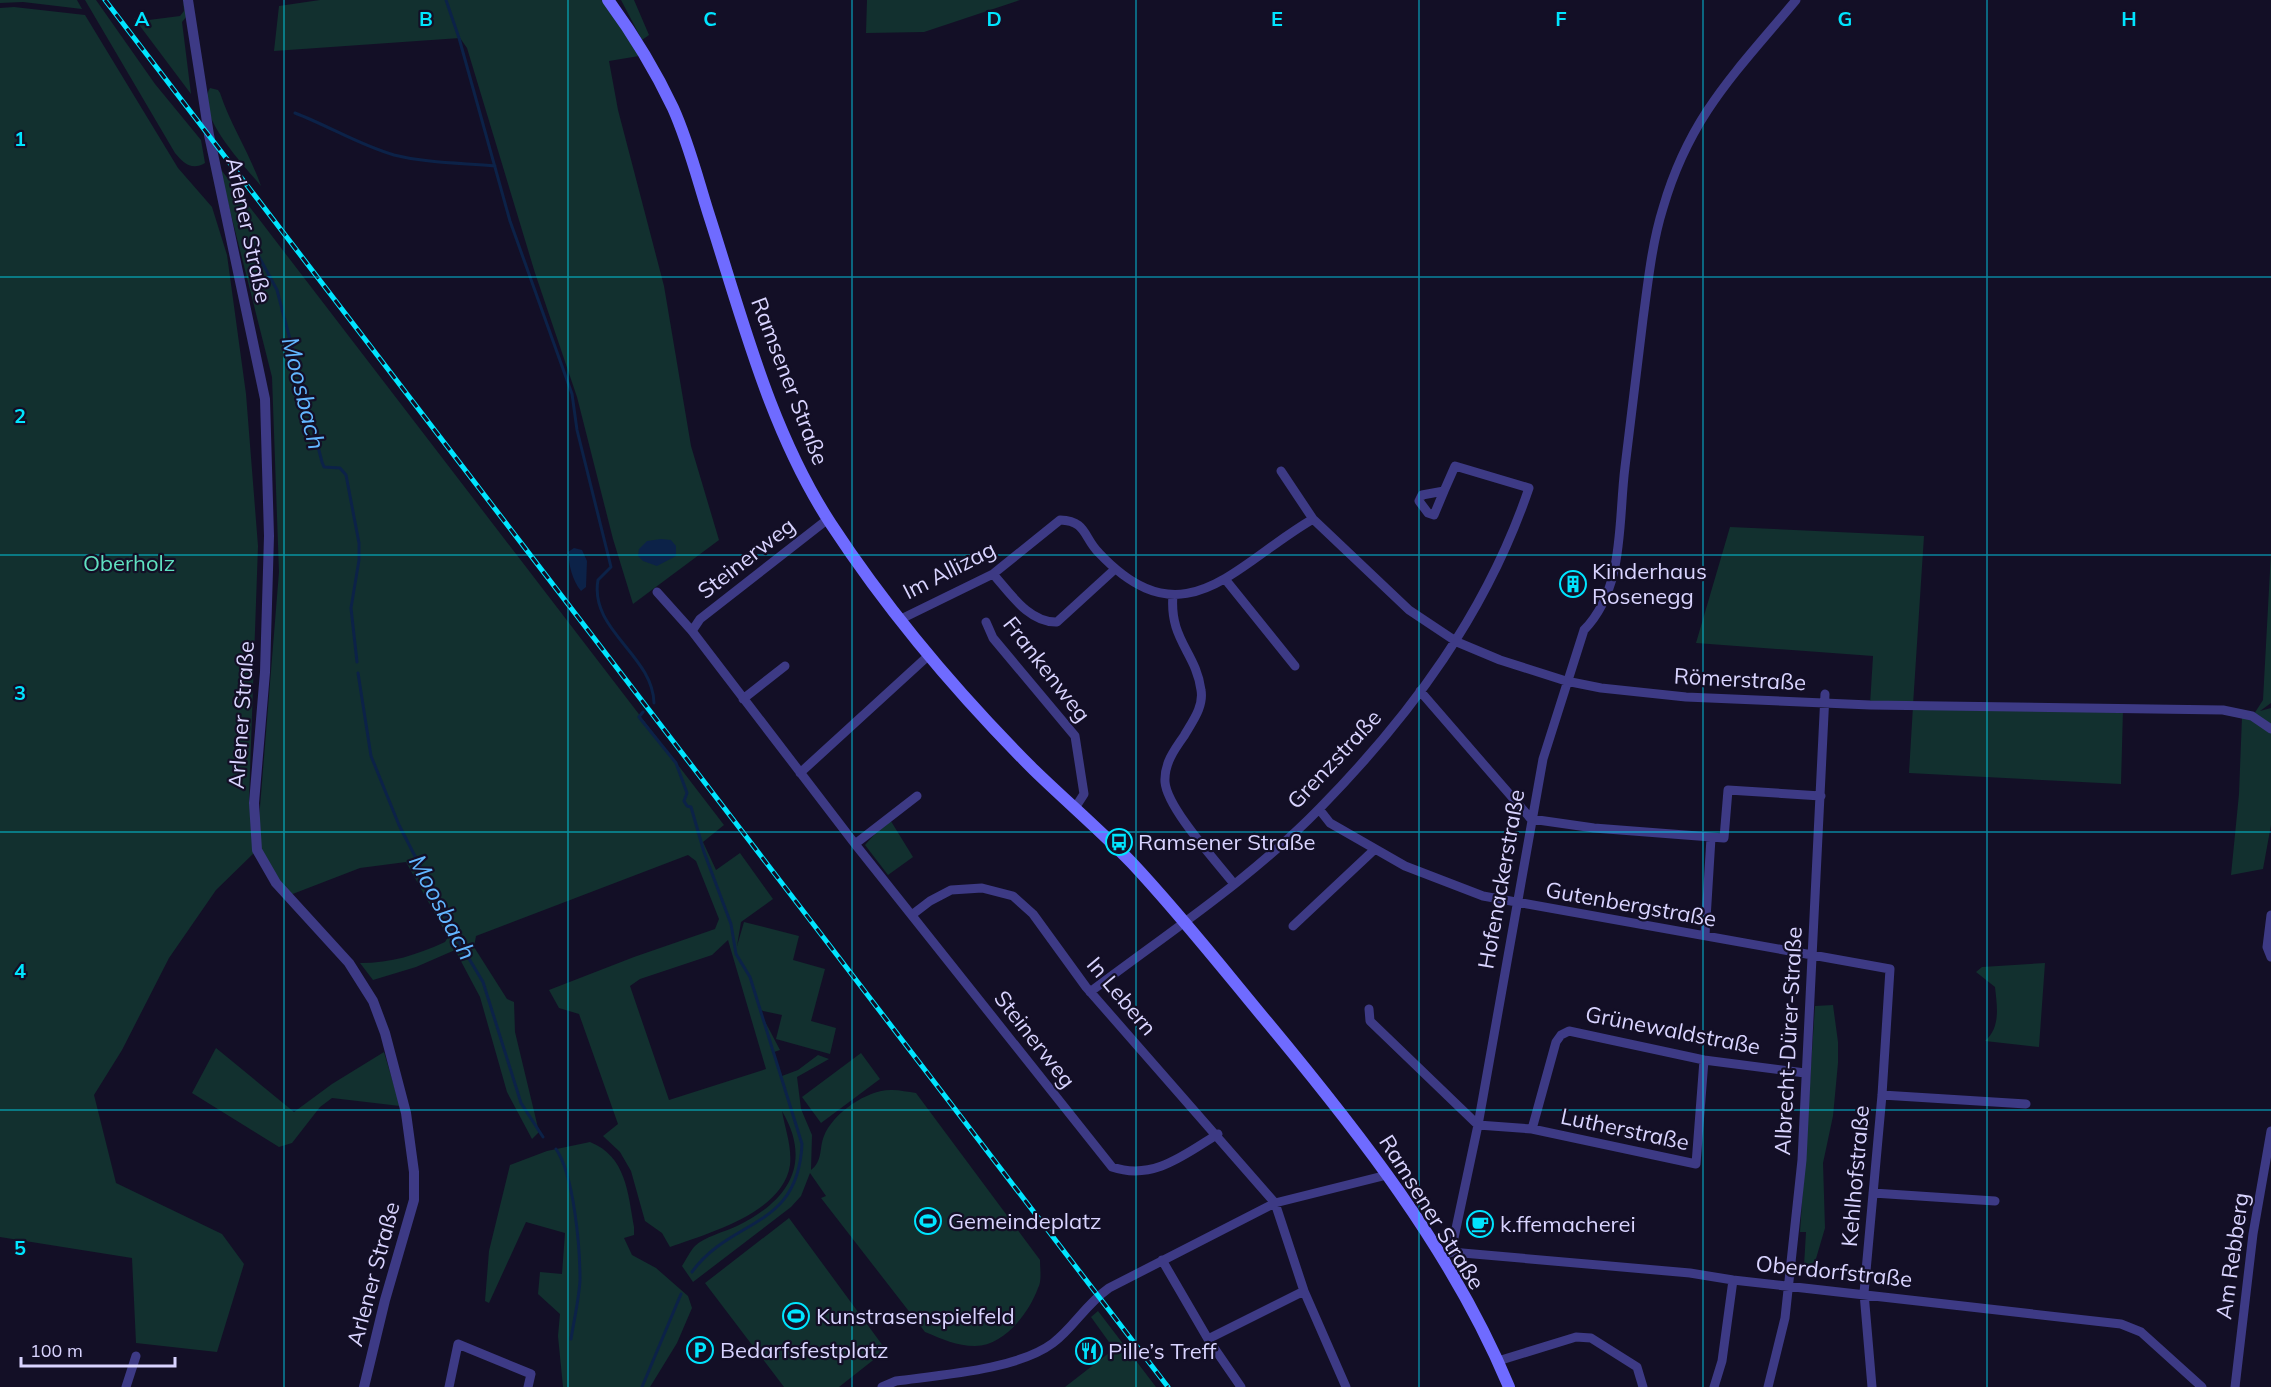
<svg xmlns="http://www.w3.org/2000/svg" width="2271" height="1387" viewBox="0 0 2271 1387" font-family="Mulish,sans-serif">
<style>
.green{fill:#12302f;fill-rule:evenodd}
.water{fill:#0c2248}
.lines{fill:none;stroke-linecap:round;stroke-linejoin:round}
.stream{stroke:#0c2248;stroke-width:3}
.minor{stroke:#3d3a85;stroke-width:9}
.tertiary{stroke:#3d3a85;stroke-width:10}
.secondary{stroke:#6f6bff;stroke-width:12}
.rail-casing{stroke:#00e5ff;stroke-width:5}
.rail{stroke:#130f26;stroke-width:3;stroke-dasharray:9;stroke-linecap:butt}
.grid{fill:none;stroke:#00e5ff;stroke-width:1.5;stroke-opacity:0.55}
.labels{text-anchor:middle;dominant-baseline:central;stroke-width:4.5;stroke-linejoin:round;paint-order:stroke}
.street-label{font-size:22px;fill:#d9d4ff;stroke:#130f26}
.park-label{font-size:22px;fill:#5fe0c0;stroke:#130f26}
.poi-label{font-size:22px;fill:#d9d4ff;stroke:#130f26;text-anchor:start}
.water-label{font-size:24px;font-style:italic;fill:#62b6ff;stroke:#130f26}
.grid-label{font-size:20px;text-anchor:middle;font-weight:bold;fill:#00e5ff;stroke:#130f26;stroke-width:4.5;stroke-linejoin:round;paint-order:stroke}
</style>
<rect width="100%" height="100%" fill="#130f26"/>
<path class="green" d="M0,0H77L82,9L23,2L0,3Z
M85,0H96L155,84L201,140L205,163C192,171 183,163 175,153Z
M183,0L187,16L182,22L191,94L134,18L141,21L180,16L184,11Z
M320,0H608L645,55L609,61L618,110L664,286L691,446L719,540L633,604L613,539L577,397L535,273L467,48L460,38L274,51L279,6Z
M621,0H634L649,35L642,40Z
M867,0H1020L924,32L866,33Z
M14,7L85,15L178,168L212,207L227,255L246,394L258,546L249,800L257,844L279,572L272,377L219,167L724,825L703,842L716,870L740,853L773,899L741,922L737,946L744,922L799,936L793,960L825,969L811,1021L836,1028L830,1054L776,1039L782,1015L759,1010L780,1050L774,1052L782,1076L798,1070L818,1055L829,1059L797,1077L801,1109L812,1135L811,1170C823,1161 819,1148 824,1136C833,1113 868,1089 892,1090C900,1090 908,1092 916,1093L1040,1260C1040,1269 1042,1281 1038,1288C1029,1313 1004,1346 975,1346C957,1346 942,1339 925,1332L821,1198L826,1196L810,1173L801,1196L791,1207L693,1282L682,1266C686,1260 690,1251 695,1246C704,1237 724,1232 737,1226C788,1201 813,1164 782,1111C785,1129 792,1146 790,1165C783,1213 708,1233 670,1247L662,1233L645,1221L631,1171L620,1152L603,1136L618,1124L579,1014L559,1008L549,990L634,957L715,929L719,919L696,861L688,855L476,936L474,947L507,999L514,1002L515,1032L539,1132L532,1139L507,1092L480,997L455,950L416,967L373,980L360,963C392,963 416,955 445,942L448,937L406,862L360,868L290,895L257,850L216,890L169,958L122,1050L94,1095L116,1183L222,1234L244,1264L217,1352L136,1343L132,1258L0,1237V8ZM728,940L766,1069L669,1100L630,986L640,979L712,955Z
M210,88L218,90L220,93C231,126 250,154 261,186C246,167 193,114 210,88Z
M1730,527L1924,536L1913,705L2123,709L2121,784L1909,773L1913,706L1870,705L1873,656L1696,643Z
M2271,552V703L2260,711L2271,708V825L2263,869L2231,875L2239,794L2242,717L2254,714L2263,700Z
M889,818L913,857L888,875L865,845Z
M2045,963L2039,1047L1985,1041C2001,1027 1997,1006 1995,987L1976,972L1982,967Z
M1833,1005L1838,1042V1063L1833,1116L1823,1163L1825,1228L1815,1262L1804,1266L1806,1232H1800L1815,1006Z
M216,1048L294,1112L332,1084L384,1052L400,1106L332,1098L320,1107L292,1143L279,1147L192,1093Z
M861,1053L880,1079L821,1123L802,1097Z
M590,1142C626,1156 628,1193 634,1227V1235L624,1238L632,1255L656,1268L688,1296L692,1308L677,1343L650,1387H563L558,1336L560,1314L538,1294L540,1272L562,1274L565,1233L526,1222L489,1303L485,1301L489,1251L510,1165L547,1151Z
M789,1218L886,1350L839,1387H784L705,1283Z
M1098,1311L1156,1387H1065L1114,1349L1091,1317Z"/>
<path class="water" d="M661,539L671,540L676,546V556L657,566L643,561L638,556L639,549L647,541Z
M574,548L582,550L587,561L586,587L581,591C572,580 569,565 568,552Z"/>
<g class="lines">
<path class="stream" d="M446,0L459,38L510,221L572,394L577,430L611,567L598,580C589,630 653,655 654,703
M295,113C329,126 359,145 394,155C426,163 462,163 495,166
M258,255L277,290L322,462L324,467L340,468L346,475L359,543V560L351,608L357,662
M358,673L371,756L399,825L459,942L483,982L521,1103L543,1137
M643,712L639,717L676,763L687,793L684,801L687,806L691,807L704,852L731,924L736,954L750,977L802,1144C798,1230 732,1217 692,1272
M556,1149C574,1175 580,1247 580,1280C579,1299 574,1320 571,1339
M642,1387L681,1294"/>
<path class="minor" d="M1281,471L1313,519L1409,610L1457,642L1500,660L1566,681L1601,688L1686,697L1870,705L2223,710L2252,716L2271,729
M993,574C1010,593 1029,623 1057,622L1115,569
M1225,579L1295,666
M657,592L692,631L855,844L1112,1167C1153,1181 1184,1155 1218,1134
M1173,595C1169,640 1196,652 1201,690C1204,707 1192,722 1184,736C1174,750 1164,764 1165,782C1167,808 1216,861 1234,884
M899,620L993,574L1060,520C1087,521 1083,537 1099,553C1184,643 1234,565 1313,519
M986,622L993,638L1075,736L1084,794L1075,808
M692,631L700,619L828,519
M1420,691L1531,819L1594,828L1724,838L1728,790L1821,796
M743,699L785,666
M800,773L928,656
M1319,809L1330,823L1405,866L1483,896L1890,969L1882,1095L1864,1293L1872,1387
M855,844L917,796
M913,914L930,901L951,890L982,888L1013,896L1033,914L1086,987L1275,1203L1304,1291L1346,1387
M2271,915L2267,947L2271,957
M1293,926L1375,849
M1705,935L1711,838
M1090,992C1168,933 1252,878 1320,808C1412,714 1487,612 1529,488L1455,466L1444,491L1422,495L1419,501L1428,513L1434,515L1444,491
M1369,1009L1370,1021L1478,1125L1532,1129L1696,1164L1704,1060
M1882,1095L2026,1104
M1532,1129L1556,1042L1561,1035L1569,1031L1704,1060L1805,1073
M1873,1193L1995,1201
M1451,1252L1478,1125L1543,759L1584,630C1625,588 1618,522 1625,467C1631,418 1637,368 1643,319C1648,282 1652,243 1663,208C1690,115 1737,71 1796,0
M1446,1254L1451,1252L1690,1273L1733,1280L2121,1324L2141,1332L2202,1387
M1162,1260L1208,1339L1241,1387
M1208,1339L1304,1291
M1498,1361L1576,1337L1591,1338L1637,1367L1643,1387
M126,1387L136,1356
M449,1387L458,1344L531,1374L528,1387
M882,1387L896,1381C940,1375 1017,1370 1053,1343C1074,1327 1085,1305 1109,1288L1275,1203L1387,1175
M1714,1387L1722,1361L1733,1280
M1768,1387L1785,1318L1802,1160L1825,694
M2235,1387L2253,1234L2271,1131"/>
<path class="tertiary" d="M188,0L209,135L265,399L269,536L265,672L254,803L257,850L276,883L349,963L373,1001L385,1033L406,1113L414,1172V1200L385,1300L364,1387"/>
<path class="secondary" d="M608,0C633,34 655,70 673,108C688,141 697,177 708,212C742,317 770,431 831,524C890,614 958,694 1034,770C1066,801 1101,831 1132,863C1178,912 1220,965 1263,1017C1357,1130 1452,1250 1509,1387"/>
<defs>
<path id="rail" d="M105,0L1168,1387"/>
</defs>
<use href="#rail" class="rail-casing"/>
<use href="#rail" class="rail"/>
</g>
<path class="grid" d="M284,0V1387M568,0V1387M852,0V1387M1136,0V1387M1419,0V1387M1703,0V1387M1987,0V1387M0,277H2271M0,555H2271M0,832H2271M0,1110H2271"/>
<defs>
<symbol id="building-ring" viewBox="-11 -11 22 22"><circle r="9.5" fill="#130f26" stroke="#00e5ff" stroke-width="1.5"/><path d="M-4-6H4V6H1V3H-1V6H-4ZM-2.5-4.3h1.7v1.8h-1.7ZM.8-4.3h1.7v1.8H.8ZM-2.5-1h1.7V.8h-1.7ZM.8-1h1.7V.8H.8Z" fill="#00e5ff"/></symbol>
<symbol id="bus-ring" viewBox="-11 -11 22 22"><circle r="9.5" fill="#130f26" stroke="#00e5ff" stroke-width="1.5"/><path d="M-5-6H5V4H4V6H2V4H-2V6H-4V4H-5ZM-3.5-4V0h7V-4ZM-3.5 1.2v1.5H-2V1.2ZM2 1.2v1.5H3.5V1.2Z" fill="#00e5ff"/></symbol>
<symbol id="stadium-ring" viewBox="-11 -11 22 22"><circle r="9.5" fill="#130f26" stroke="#00e5ff" stroke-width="1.5"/><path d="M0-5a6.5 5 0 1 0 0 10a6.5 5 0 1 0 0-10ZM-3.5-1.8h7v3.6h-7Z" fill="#00e5ff"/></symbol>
<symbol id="cafe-ring" viewBox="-11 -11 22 22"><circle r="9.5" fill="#130f26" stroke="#00e5ff" stroke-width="1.5"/><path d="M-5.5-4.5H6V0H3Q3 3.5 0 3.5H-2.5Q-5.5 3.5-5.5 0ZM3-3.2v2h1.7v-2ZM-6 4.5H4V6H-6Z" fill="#00e5ff"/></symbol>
<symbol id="parking-ring" viewBox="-11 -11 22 22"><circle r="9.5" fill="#130f26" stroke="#00e5ff" stroke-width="1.5"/><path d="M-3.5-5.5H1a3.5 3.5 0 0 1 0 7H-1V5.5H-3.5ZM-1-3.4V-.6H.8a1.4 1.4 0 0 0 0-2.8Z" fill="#00e5ff"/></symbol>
<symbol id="restaurant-ring" viewBox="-11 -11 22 22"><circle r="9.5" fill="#130f26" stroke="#00e5ff" stroke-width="1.5"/><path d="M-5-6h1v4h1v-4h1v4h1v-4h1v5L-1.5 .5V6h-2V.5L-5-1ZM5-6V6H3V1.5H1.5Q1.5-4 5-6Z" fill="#00e5ff"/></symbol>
</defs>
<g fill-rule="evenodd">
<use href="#building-ring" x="1558" y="569" width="30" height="30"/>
<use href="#bus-ring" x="1104" y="827" width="30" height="30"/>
<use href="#stadium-ring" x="913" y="1206" width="30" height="30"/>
<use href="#cafe-ring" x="1465" y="1209" width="30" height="30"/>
<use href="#stadium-ring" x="781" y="1301" width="30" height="30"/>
<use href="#parking-ring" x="685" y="1335" width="30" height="30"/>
<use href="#restaurant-ring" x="1074" y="1336" width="30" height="30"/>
</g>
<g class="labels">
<g class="street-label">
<text transform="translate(249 230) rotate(78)">Arlener Straße</text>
<text transform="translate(790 381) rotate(69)">Ramsener Straße</text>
<text transform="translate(746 558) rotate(-38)">Steinerweg</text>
<text transform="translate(949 570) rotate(-27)">Im Allizag</text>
<text transform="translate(1047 669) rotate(52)">Frankenweg</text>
<text transform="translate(1740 679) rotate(3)">Römerstraße</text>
<text transform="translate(241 715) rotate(-86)">Arlener Straße</text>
<text transform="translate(1334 759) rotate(-47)">Grenzstraße</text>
<text transform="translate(1501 879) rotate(-80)">Hofenackerstraße</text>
<text transform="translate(1631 904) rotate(10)">Gutenbergstraße</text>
<text transform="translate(1122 996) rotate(50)">In Lebern</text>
<text transform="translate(1673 1030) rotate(11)">Grünewaldstraße</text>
<text transform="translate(1035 1039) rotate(52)">Steinerweg</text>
<text transform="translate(1788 1041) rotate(-87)">Albrecht-Dürer-Straße</text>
<text transform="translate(1625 1129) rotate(12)">Lutherstraße</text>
<text transform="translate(1855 1176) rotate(-85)">Kehlhofstraße</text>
<text transform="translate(1432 1212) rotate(58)">Ramsener Straße</text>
<text transform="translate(2232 1256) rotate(-82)">Am Rebberg</text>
<text transform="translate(1834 1271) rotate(6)">Oberdorfstraße</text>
<text transform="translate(373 1274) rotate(-75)">Arlener Straße</text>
</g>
<g class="park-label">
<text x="129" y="563">Oberholz</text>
</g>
<g class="poi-label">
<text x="1592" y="571">Kinderhaus<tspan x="1592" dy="25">Rosenegg</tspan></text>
<text x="1138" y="842">Ramsener Straße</text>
<text x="948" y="1221">Gemeindeplatz</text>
<text x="1500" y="1224">k.ffemacherei</text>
<text x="816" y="1316">Kunstrasenspielfeld</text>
<text x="720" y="1350">Bedarfsfestplatz</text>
<text x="1108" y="1351">Pille’s Treff</text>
</g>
<g class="water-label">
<text transform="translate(304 393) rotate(76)">Moosbach</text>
<text transform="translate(443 907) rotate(62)">Moosbach</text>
</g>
</g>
<g class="grid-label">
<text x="142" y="26">A</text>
<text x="426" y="26">B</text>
<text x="710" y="26">C</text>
<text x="994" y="26">D</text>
<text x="1277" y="26">E</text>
<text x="1561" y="26">F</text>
<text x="1845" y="26">G</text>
<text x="2129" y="26">H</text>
<text x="20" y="146">1</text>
<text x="20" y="423">2</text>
<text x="20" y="700">3</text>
<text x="20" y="978">4</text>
<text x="20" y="1255">5</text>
</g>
<path d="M21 1357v9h154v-9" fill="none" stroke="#d9d4ff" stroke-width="3"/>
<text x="30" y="1357" font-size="18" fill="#d9d4ff" stroke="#130f26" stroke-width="4.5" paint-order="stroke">100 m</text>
</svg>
